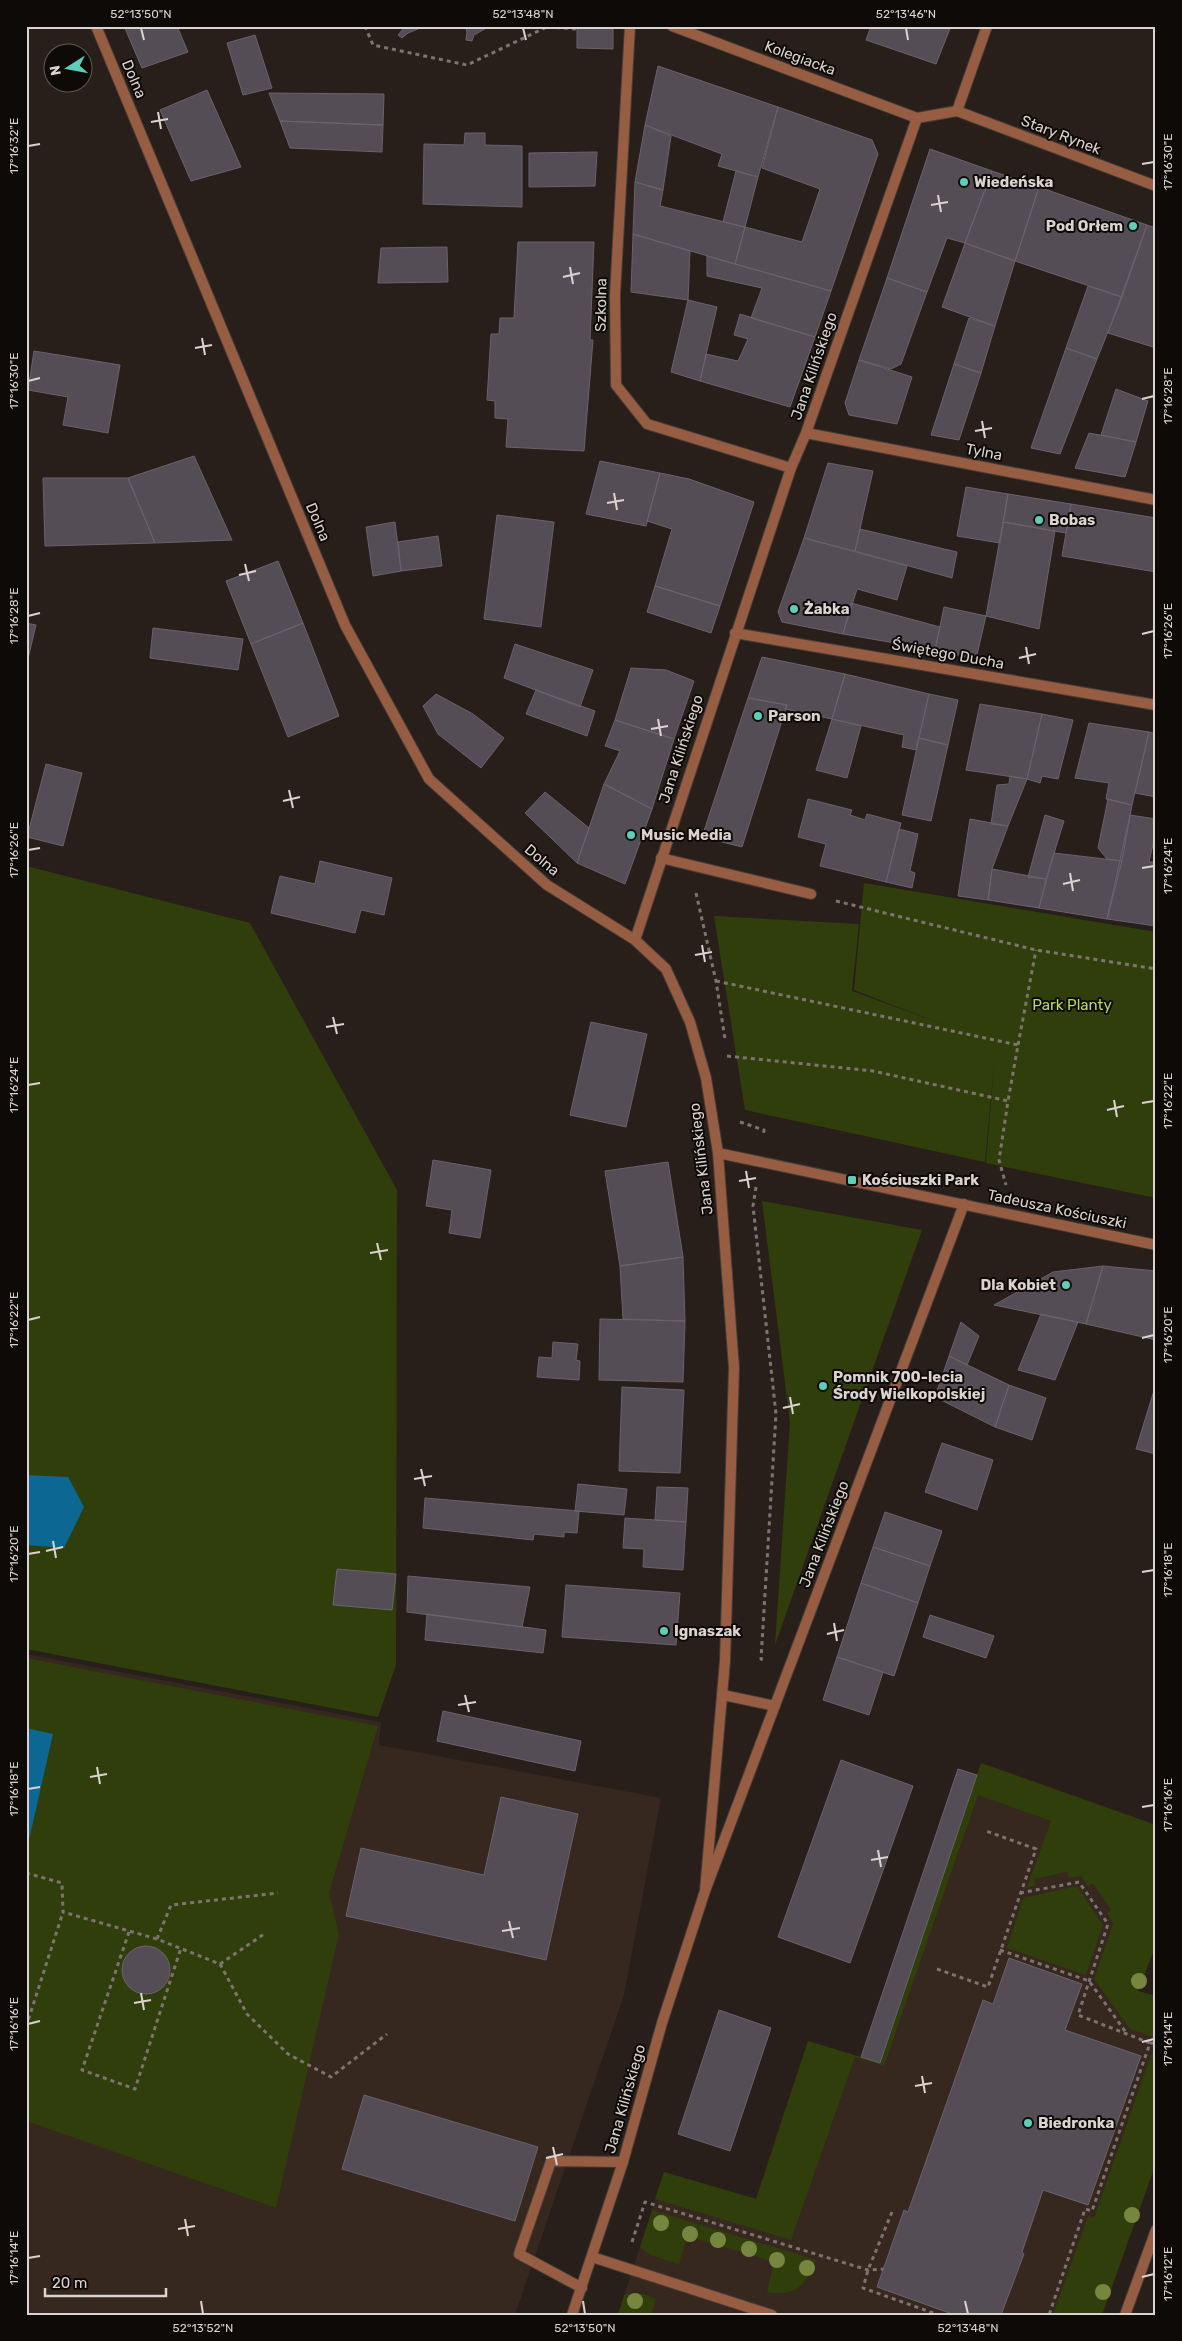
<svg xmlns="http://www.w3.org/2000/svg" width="1182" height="2341" viewBox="0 0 1182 2341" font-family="Rubik,sans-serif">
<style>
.built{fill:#36271f}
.green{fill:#303e0c}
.water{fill:#0c6892}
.building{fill:#554d56;stroke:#6a626c}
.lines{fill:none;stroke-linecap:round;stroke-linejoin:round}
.service-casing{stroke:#453c37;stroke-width:12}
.pedestrian-casing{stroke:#453c37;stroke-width:12}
.minor-casing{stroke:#453c37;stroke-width:12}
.path{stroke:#7d7470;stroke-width:3;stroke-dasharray:4 4;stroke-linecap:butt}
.service{stroke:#965d42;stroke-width:10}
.pedestrian{stroke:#965d42;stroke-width:10}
.minor{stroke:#965d42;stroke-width:10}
.tree{fill:#77863f}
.ticks{fill:none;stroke:#dad3d0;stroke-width:2}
.poi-dot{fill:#5cceba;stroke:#0e0a08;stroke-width:2}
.labels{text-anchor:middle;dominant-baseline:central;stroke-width:4;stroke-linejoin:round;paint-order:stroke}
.street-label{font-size:15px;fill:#dad3d0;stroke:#0e0a08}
.poi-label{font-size:15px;font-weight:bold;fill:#dad3d0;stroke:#0e0a08;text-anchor:start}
.park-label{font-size:15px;fill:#b7db5e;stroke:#0e0a08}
.neatline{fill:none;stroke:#dad3d0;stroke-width:2}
.ticks-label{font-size:12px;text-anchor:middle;fill:#dad3d0}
</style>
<rect width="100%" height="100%" fill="#291f1a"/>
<path class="built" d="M26,1654L381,1722L379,1745L661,1798L624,1995L515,2315H26Z
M981,1763L1156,1825V1945L1138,1991L1156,1996V2127L1090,2315H618L664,2172L756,2199L808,2041L880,2063Z"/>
<path class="green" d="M26,866L250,923L397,1190L396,1665L378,1717L26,1649Z
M864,883L1156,932V1198L986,1163L995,1054L985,1162L745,1110L714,916L859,924L852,991L942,1024L854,990Z
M762,1201L922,1230L775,1645L790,1422Z
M26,1658L378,1726L329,1893L339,1934L276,2208L26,2121Z
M981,1763L1156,1825V1945L1138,1991L1156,1996V2038L1130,2029L1094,1979L1113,1924L1107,1913L1111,1910L1093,1883L1088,1886L1081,1876L1069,1878L1067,1872L1034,1879L1036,1886L1027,1887L1051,1821L978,1795L884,2066L855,2057L791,2240L655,2199L664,2172L756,2199L808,2041L880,2063Z
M1077,1886L1103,1925L1086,1975L1007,1948L1023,1898Z
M1156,2051V2163L1102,2315H1053L1088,2216L1094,2218L1152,2052Z
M652,2210L816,2260C806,2285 796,2297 767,2292L774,2262L687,2236L679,2264L650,2255L640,2247Z
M640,2293L656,2299L651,2315H618L624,2295Z"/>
<path class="water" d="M26,1475L68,1477L84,1507L64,1548L26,1545Z
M26,1728L53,1734L26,1853Z"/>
<path class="building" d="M124,26H177L188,52L142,68Z
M402,26H425L408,33L402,38L398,35L403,29Z
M465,26H490L474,35L472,41L466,40L467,32Z
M577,26H613V49L577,48Z
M871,26H951L936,64L866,40Z
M255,35L272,88L243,95L227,43Z
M658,66L778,107L758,177L718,166L722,154L645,125Z
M207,90L241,167L191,181L160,110Z
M269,93L384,94L383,125L280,121Z
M778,107L872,140L878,154L831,291L735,264L745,227L802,242L820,189L762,168Z
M280,121L383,125L382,152L290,148Z
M645,125L671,136L663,190L635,182Z
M465,133H485V145L522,146V207L423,204L424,144L464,145Z
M930,149L992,171L965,243L947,238L927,292L887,278Z
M597,152L595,186L529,187V153Z
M736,171L758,177L745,227L723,222Z
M992,171L1039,187L1015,261L965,243Z
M635,182L663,190L660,206L745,227L735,264L633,234Z
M1039,187L1147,225L1122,297L1015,261Z
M1147,225L1156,228V348L1108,333Z
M633,234L690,251L688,300L631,292Z
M518,242H594L590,340H593L584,451L506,447L508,419L495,418V401L487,400L491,334H499L500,318H514Z
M965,243L1015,261L995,326L942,307Z
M447,247L448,282L378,283L381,248Z
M707,256L831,291L815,337L751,318L762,288L707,276Z
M887,278L927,292L901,364L891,369L859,360Z
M1088,286L1122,297L1097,359L1066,348Z
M688,300L717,307L700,381L671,372Z
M740,314L815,337L790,407L700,381L706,354L738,361L748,339L734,335Z
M969,318L995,326L981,373L954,364Z
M1066,348L1097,359L1060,454L1031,448Z
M34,351L120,365L108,433L63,425L68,397L28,390Z
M859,360L912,377L897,424L849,415L845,403Z
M954,364L981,373L959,440L931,435Z
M1116,389L1148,401L1136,442L1101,435Z
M1089,433L1136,442L1125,477L1075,468Z
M194,456L232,540L155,543L128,478Z
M600,461L660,473L646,526L586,514Z
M828,463L873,471L855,551L804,538Z
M660,473L689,479L754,502L720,606L655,586L672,529L647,521Z
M43,478H128L155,543L45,546Z
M966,487L1008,494L1000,543L957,536Z
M1008,494L1071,504L1066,533L1003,522Z
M1071,504L1156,518V572L1062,556Z
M497,515L554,522L541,627L484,619Z
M395,522L401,571L373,576L366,527Z
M1003,522L1055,531L1039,629L986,616Z
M860,529L957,552L952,578L855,551Z
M438,536L442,566L401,571L398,542Z
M804,538L907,566L897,600L857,589L843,634L782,622L778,612Z
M278,561L303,623L251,644L226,581Z
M655,586L720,606L711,633L647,612Z
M851,603L940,627L935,650L843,634Z
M944,607L986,616L976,659L935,650Z
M26,623L36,625L26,667Z
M303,623L339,716L288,737L251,644Z
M153,628L243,639L238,670L150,658Z
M515,644L593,670L580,707L504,678Z
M762,657L845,674L832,719L785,709L787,705L748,698Z
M631,668L666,670L694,681L674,739L615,720Z
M845,674L929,694L916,750L902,747L904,735L832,719Z
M536,690L595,711L587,736L526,714Z
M436,694L473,714L504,738L481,768L438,734L423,706Z
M929,694L958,700L948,745L919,738Z
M748,698L787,705L742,847L702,837Z
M980,704L1042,714L1027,779L966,770Z
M1042,714L1073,720L1058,779L1042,776L1040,783L1027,779Z
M832,719L861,726L847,778L816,770Z
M615,720L674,739L652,809L604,784L620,751L605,746Z
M1089,723L1149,732L1132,805L1106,799L1109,783L1075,778Z
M1149,732L1156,734V797L1135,793Z
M919,738L948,745L931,821L902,815Z
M46,764L82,773L63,846L27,837Z
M1010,776L1027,779L1008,826L991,824L997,785L1009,784Z
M604,784L652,809L625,884L577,863Z
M545,792L589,828L577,863L525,813Z
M808,799L852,810L850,815L865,820L867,814L901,823L886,882L820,866L826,844L798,837Z
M1108,799L1132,805L1122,861L1107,859L1098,848Z
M1045,815L1064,821L1046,879L1028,877Z
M1130,815L1156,819V831L1149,862H1156V926L1107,919Z
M970,819L1008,826L992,869L988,900L958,896Z
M899,829L918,834L910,871L915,873L912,888L886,882Z
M1054,853L1122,861L1107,919L1039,908Z
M320,861L392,878L384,915L361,910L355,933L271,913L280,876L315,884Z
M992,869L1046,879L1039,908L988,900Z
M591,1022L647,1034L626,1127L570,1115Z
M433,1160L491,1170L480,1238L449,1233L452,1210L426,1206Z
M668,1162L683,1257L620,1266L605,1171Z
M683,1257L685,1321L623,1319L620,1266Z
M1103,1266L1156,1271V1340L1086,1324Z
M1103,1266L1086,1324L994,1305L1053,1272Z
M1041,1314L1078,1322L1055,1380L1018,1370Z
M600,1319L685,1321L683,1382L599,1380Z
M961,1322L979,1336L967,1365L949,1356Z
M553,1342L578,1344L576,1360L580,1361L579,1380L537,1377L539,1357L552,1358Z
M949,1356L1009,1385L995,1427L935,1397Z
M1156,1384V1454L1136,1449Z
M1009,1385L1046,1398L1032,1440L995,1427Z
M622,1387L684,1390L680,1473L619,1471Z
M942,1443L993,1460L977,1510L925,1492Z
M578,1484L627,1489L624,1515L575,1511Z
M657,1487L688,1488L686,1522L655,1520Z
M425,1498L579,1511L577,1533L564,1532V1537L534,1534L533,1540L423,1528Z
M885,1512L942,1531L930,1566L873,1547Z
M625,1518L686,1522L683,1570L643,1567L644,1549L623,1548Z
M873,1547L930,1566L918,1603L861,1583Z
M337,1569L396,1574L392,1610L333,1605Z
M408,1576L530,1587L522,1627L407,1612Z
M861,1583L918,1603L894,1676L837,1657Z
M566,1585L680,1593L676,1645L562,1637Z
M427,1614L546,1630L543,1653L425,1640Z
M930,1615L994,1636L986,1658L923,1637Z
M837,1657L883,1672L869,1715L823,1700Z
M443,1711L581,1741L575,1771L437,1741Z
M841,1760L913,1786L850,1963L778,1937Z
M958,1769L977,1775L880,2063L861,2057Z
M501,1797L578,1814L546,1960L346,1916L361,1848L484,1875Z
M122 1970a24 24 0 1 1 48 0a24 24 0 1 1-48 0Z
M1009,1958L1082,1984L1065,2030L1141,2056L1088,2205L1043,2190L1022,2252L1024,2254L1001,2315H955L877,2287L904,2210L908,2212L983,2000L993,2004Z
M719,2010L771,2028L730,2151L678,2134Z
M364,2095L538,2147L515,2221L342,2169Z"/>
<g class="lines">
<defs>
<path id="service" d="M661,858L811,894
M592,2257L772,2315
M582,2288L519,2254L551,2161L623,2162"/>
<path id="pedestrian" d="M957,111L1156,186
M917,118L957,111L987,26"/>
<path id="minor" d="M96,26L345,625L429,779L547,885L635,940L666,969L690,1022L706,1078L718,1153L734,1368L725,1661L705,1891
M630,26L615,295L616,385L647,424L791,468
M806,433L1156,500
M735,633L1156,705
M635,940L791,468L806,433L917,118L672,26
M718,1153L1156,1245
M723,1695L775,1706
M572,2315L623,2162L662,2023L705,1891L964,1204
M1125,2315L1156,2230"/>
</defs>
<use href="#service" class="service-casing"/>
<use href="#pedestrian" class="pedestrian-casing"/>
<use href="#minor" class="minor-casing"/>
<path class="path" d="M365,26L373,45L467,65L549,26
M548,27L577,29
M696,893L716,981L725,1039
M836,901L1036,950L1156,969
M716,981L1018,1045L1008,1101
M1018,1045L1036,950
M727,1056L873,1071L1008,1101L999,1160L1006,1185
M740,1122L764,1130L763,1136
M756,1187L753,1206L776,1414L761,1659L765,1661
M26,1873L62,1883L63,1912L157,1939L220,1964L247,2014L288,2054L331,2077L387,2034
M1020,1893L1079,1882L1108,1924L1078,2015L1150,2043L1092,2211L1085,2209L1049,2315
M129,1932L82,2070L135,2089L181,1948
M157,1939L171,1905L278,1893
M1000,1950L1089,1981L1127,2034
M220,1964L264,1934
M937,1969L988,1987L1036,1849L986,1831
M26,2027L63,1912
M1150,2043H1156
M892,2212L868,2270L863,2288L939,2315
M632,2242L645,2202L868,2270L883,2269"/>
<use href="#service" class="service"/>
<use href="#pedestrian" class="pedestrian"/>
<use href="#minor" class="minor"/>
</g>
<g class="tree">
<circle cx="1139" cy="1981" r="8"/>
<circle cx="1132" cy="2215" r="8"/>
<circle cx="661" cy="2223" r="8"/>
<circle cx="690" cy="2234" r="8"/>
<circle cx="718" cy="2240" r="8"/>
<circle cx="749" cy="2249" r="8"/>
<circle cx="777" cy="2260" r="8"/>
<circle cx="807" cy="2268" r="8"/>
<circle cx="1103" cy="2292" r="8"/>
<circle cx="635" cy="2301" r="8"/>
</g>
<path class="ticks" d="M141,28L144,40M523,28L526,40M906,28L908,40M158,112L161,129M151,122L168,119M28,146L40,144M1142,164L1154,162M938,195L941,212M931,205L948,202M570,267L573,284M563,277L580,273M202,338L205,355M195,348L212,345M28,381L40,378M1142,399L1154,396M982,421L985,438M975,431L992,428M614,493L617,510M607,503L624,500M245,564L249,581M239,575L256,571M28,616L40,613M1142,634L1154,631M1026,647L1029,664M1019,658L1036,654M658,719L661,736M651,729L668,726M289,790L293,808M283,801L300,797M28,850L40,848M1142,868L1154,866M1070,873L1073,891M1063,884L1080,880M702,945L705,962M695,955L712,952M333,1017L337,1034M326,1027L344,1024M28,1085L40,1083M1114,1100L1117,1117M1142,1103L1154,1101M1107,1110L1124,1106M746,1171L749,1188M739,1181L756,1178M377,1243L381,1260M370,1253L388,1250M28,1320L40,1317M1142,1338L1154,1335M790,1397L793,1414M783,1408L800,1404M421,1469L425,1486M414,1479L432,1476M53,1541L56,1558M46,1551L63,1547M28,1554L40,1552M1142,1572L1154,1570M834,1623L837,1641M827,1634L844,1630M465,1695L469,1712M458,1705L476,1702M97,1767L100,1784M90,1777L107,1774M28,1789L40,1787M1142,1807L1154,1805M878,1850L881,1867M871,1860L888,1857M509,1921L513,1938M502,1931L520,1928M141,1993L144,2010M134,2003L151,2000M28,2024L40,2021M1142,2042L1154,2039M922,2076L925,2093M915,2086L932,2083M553,2147L557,2165M546,2158L563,2154M185,2219L188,2236M178,2229L195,2226M28,2258L40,2256M1142,2277L1154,2274M201,2301L203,2314M583,2301L585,2314M965,2301L968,2314"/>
<g class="poi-dot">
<circle cx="964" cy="182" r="5"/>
<circle cx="1133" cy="226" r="5"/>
<circle cx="1039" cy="520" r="5"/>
<circle cx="794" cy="609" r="5"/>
<circle cx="758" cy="716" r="5"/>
<circle cx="631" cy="835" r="5"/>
<rect x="847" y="1175" width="10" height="10" rx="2.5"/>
<circle cx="1066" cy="1285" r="5"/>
<circle cx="823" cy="1386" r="5"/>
<circle cx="664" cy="1631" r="5"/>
<circle cx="1028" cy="2123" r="5"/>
</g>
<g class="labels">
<g class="street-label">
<text transform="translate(800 58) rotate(20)">Kolegiacka</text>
<text transform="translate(134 79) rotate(67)">Dolna</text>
<text transform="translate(1061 135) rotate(21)">Stary Rynek</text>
<text transform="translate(601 305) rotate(-89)">Szkolna</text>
<text transform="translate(814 366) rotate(-71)">Jana Kilińskiego</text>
<text transform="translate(984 452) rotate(11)">Tylna</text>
<text transform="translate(318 522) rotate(67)">Dolna</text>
<text transform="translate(948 654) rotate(10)">Świętego Ducha</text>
<text transform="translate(681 749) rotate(-72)">Jana Kilińskiego</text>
<text transform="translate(542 860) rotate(40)">Dolna</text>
<text transform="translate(701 1159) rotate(-97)">Jana Kilińskiego</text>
<text transform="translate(1057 1209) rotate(12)">Tadeusza Kościuszki</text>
<text transform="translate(824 1534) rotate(-69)">Jana Kilińskiego</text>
<text transform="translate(625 2099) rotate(-74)">Jana Kilińskiego</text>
</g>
<g class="poi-label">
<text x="974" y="182">Wiedeńska</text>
<text x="1123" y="226" text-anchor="end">Pod Orłem</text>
<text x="1049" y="520">Bobas</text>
<text x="804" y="609">Żabka</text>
<text x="768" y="716">Parson</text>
<text x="641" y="835">Music Media</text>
<text x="862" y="1180">Kościuszki Park</text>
<text x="1056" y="1285" text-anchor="end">Dla Kobiet</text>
<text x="833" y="1377">Pomnik 700-lecia<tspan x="833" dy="17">Środy Wielkopolskiej</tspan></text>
<text x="674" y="1631">Ignaszak</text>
<text x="1038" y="2123">Biedronka</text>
</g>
<g class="park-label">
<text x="1072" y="1005">Park Planty</text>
</g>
</g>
<rect width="1182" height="2341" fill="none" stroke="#0e0a08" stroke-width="55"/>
<g transform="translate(68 68) rotate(259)"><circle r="24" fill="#0e0a08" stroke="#605a58"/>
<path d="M0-4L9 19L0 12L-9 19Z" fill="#5cceba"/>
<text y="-8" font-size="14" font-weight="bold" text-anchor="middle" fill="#dad3d0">N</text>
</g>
<path d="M45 2288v8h121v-8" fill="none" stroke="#dad3d0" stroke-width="2.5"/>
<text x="52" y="2288" font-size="15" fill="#dad3d0" stroke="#0e0a08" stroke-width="4" paint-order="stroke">20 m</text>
<rect x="28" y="28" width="1126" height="2286" class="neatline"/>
<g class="ticks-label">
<text x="141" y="18">52°13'50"N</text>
<text x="523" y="18">52°13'48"N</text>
<text x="906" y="18">52°13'46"N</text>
<text transform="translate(14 146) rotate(-90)" y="4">17°16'32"E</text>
<text transform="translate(1168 162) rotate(-90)" y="4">17°16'30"E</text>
<text transform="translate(14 381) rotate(-90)" y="4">17°16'30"E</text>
<text transform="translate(1168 396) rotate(-90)" y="4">17°16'28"E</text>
<text transform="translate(14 616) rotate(-90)" y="4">17°16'28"E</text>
<text transform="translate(1168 631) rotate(-90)" y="4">17°16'26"E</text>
<text transform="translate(14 850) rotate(-90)" y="4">17°16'26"E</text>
<text transform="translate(1168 866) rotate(-90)" y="4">17°16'24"E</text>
<text transform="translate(14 1085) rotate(-90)" y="4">17°16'24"E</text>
<text transform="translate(1168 1101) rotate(-90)" y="4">17°16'22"E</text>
<text transform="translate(14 1320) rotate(-90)" y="4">17°16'22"E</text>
<text transform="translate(1168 1335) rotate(-90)" y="4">17°16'20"E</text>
<text transform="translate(14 1554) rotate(-90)" y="4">17°16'20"E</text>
<text transform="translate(1168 1570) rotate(-90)" y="4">17°16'18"E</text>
<text transform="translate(14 1789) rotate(-90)" y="4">17°16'18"E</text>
<text transform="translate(1168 1805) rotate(-90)" y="4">17°16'16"E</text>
<text transform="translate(14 2024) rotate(-90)" y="4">17°16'16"E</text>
<text transform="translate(1168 2039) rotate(-90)" y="4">17°16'14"E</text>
<text transform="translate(14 2258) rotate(-90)" y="4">17°16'14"E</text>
<text transform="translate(1168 2274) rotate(-90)" y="4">17°16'12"E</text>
<text x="203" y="2332">52°13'52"N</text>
<text x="585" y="2332">52°13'50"N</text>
<text x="968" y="2332">52°13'48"N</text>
</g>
</svg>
